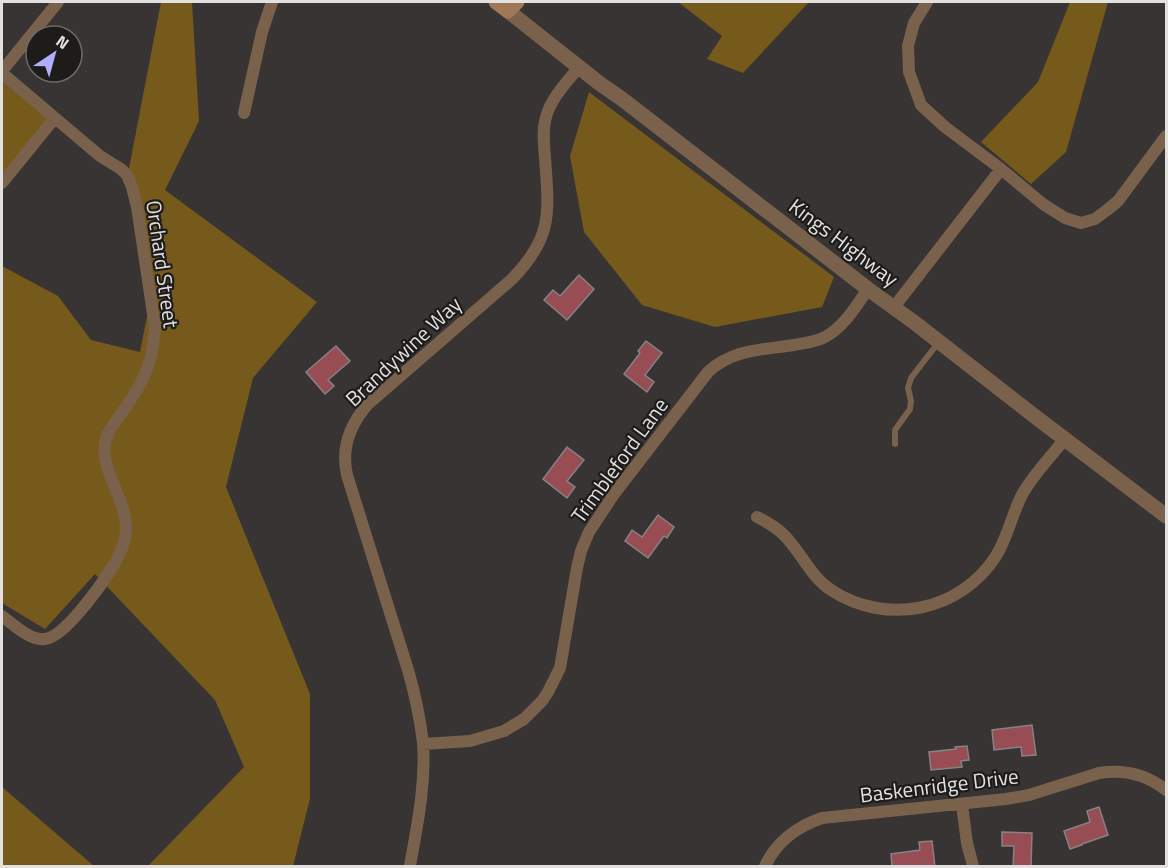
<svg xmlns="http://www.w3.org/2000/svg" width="1168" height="868" viewBox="0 0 1168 868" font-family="'Titillium Web',sans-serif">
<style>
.green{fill:#765a1c}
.building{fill:#984d55;stroke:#878283;stroke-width:1.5}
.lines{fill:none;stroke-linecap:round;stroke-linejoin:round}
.service{stroke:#7a614c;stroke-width:6}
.minor{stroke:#7a614c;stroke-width:12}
.tertiary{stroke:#7a614c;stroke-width:15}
.secondary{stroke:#a07858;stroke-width:15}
.labels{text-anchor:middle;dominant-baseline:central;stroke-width:4.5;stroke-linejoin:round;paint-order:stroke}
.street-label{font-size:21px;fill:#e3e1e0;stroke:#1d1c1b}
</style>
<rect width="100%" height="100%" fill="#373433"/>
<path class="green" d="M161,2H192L199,121L165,190L317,302L253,378L226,487L310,694V799L293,866H148L244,767L215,700L95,574L45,629L2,603V266L58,296L91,340L140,352L152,291L126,184Z
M678,2H809L743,73L707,59L722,36Z
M1070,2H1108L1066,152L1031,184L981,142L1038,82Z
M2,77L51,116L2,178Z
M589,92L834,277L822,307L715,327L642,305L584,232L570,156Z
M2,787L94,866H2Z"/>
<path class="building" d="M579,275L594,289L567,320L544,300L553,290L560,296Z
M646,341L662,353L645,375L654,382L647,392L624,374L640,353L638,351Z
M336,346L350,361L328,380L334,386L325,394L306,372Z
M567,447L584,460L567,481L575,487L567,498L543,479Z
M658,515L674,527L667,538L664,536L648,558L625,541L632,530L642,537Z
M1032,725L1036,755L1022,756L1021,747L994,750L992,730Z
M967,746L969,760L961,761L962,767L931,770L929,752L956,749L955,747Z
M1099,807L1108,835L1082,844V845L1070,849L1064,831L1090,822L1087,811Z
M1002,832L1032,833L1031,867H1013L1014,846H1002Z
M932,841L935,867H892L891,854L920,850L919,842Z"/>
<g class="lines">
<path class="service" d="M895,444V430L910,409L911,401L908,388L911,378L938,343"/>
<path class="minor" d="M927,2L914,23L908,46L909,72L921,105L945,127L1001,169L1043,204L1065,218L1081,223L1095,219L1107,210L1118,201L1166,136
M2,71L58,2
M2,73L100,156L121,169L127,175L132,187L137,207L155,327C154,338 153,349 150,360C143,386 123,410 108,433C94,467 127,495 126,529C126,538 123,547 119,555C110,574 66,637 45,639C30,641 13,624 2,616
M244,113L262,32L272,2
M2,183L54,119
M894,307L1001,169
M757,517C767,522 776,527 784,535C801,552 810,576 831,590C886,626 960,612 996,556C1008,537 1012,513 1023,493C1034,474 1051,456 1065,439
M423,744L470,741L504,731L524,719L542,701L548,692L560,668L577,568L581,551L589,532L614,494L708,372C733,349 762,350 794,345C805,343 816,342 825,337C844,327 856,306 868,289
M962,805L967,843L973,866
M410,866C417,826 426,784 423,743C420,718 415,694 408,670L347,475C341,449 350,425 367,405L511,280C553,238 549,213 545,158C544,144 542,130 546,117C551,98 567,82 579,67
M765,866C777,841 796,827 822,818L1006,799L1029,795L1099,773C1124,769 1146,774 1166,790"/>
<path class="tertiary" d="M508,11L599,83L622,99L868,289L915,323L1037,418L1166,516"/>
<path class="secondary" d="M496,2L508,11L517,2"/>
</g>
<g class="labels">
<g class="street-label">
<text transform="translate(844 242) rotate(37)">Kings Highway</text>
<text transform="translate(163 264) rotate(82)">Orchard Street</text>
<text transform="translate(403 351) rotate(-43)">Brandywine Way</text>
<text transform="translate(619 460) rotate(-54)">Trimbleford Lane</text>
<text transform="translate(939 785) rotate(-7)">Baskenridge Drive</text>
</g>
</g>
<rect width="1168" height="868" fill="none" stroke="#e3e1e0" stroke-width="6"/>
<g transform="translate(54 54) rotate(36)"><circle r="28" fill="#1d1c1b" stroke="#6c6b6a" stroke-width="1.5"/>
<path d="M0-4.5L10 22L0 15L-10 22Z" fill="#b0aefa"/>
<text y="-9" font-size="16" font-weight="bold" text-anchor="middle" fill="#e3e1e0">N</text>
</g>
</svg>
